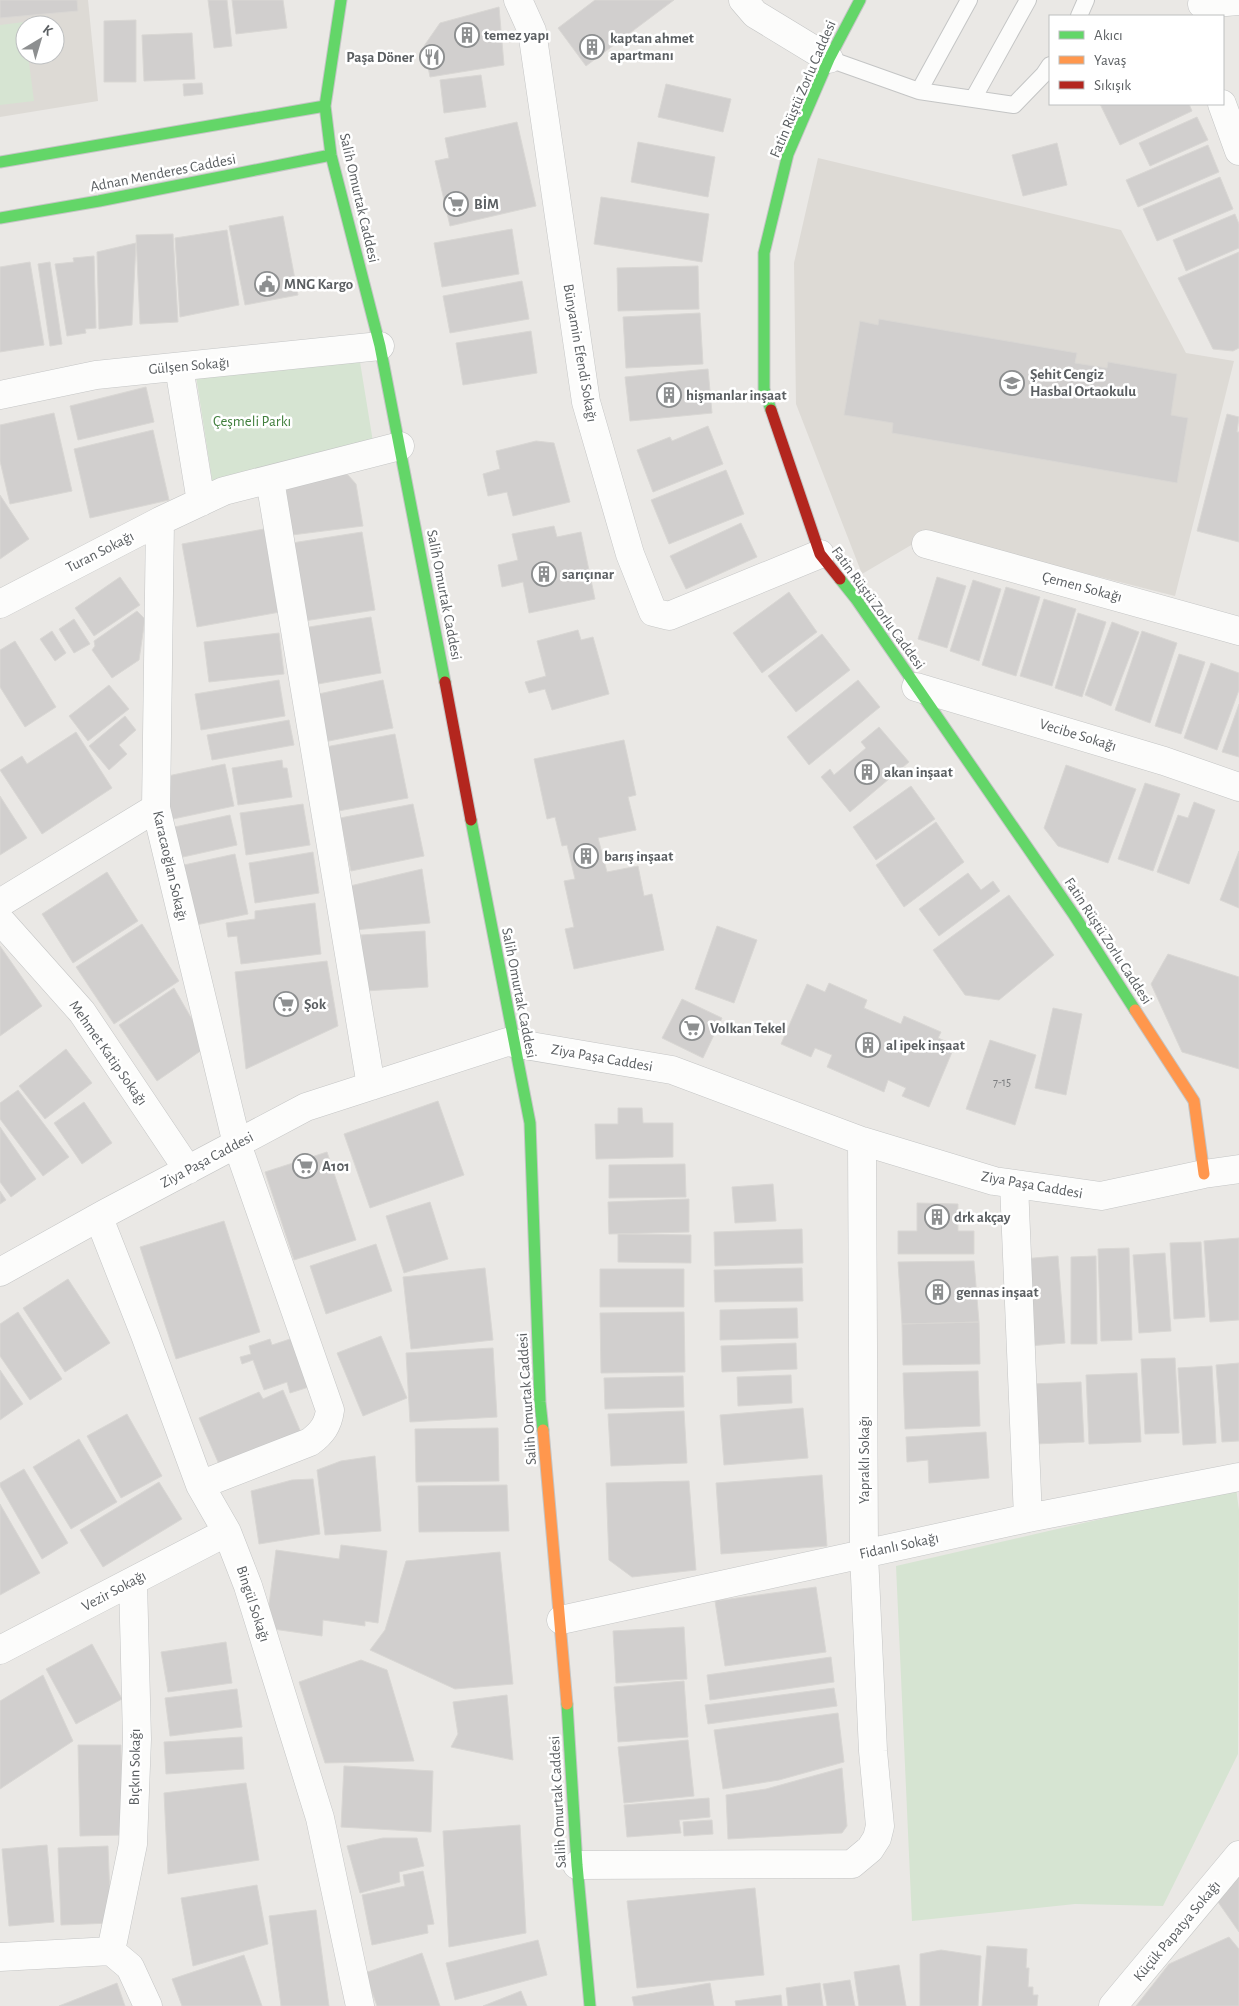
<svg xmlns="http://www.w3.org/2000/svg" width="1239" height="2006" viewBox="0 0 1239 2006" font-family="'Alegreya Sans',sans-serif">
<style>
.education{fill:#dddad5;fill-rule:evenodd}
.green{fill:#d6e4d2}
.building{fill:#d1cfce;stroke:#d9d7d4}
.lines{fill:none;stroke-linecap:round;stroke-linejoin:round}
.lane-casing{stroke:#c4c5c5;stroke-width:18}
.street-casing{stroke:#c4c5c5;stroke-width:29}
.fast-casing{stroke:#c4c5c5;stroke-width:13}
.slow-casing{stroke:#c4c5c5;stroke-width:13}
.jam-casing{stroke:#c4c5c5;stroke-width:13}
.lane{stroke:#fcfcfb;stroke-width:16}
.street{stroke:#fcfcfb;stroke-width:28}
.fast{stroke:#63d668;stroke-width:11}
.slow{stroke:#ff974d;stroke-width:11}
.jam{stroke:#b3261e;stroke-width:11}
.labels{text-anchor:middle;dominant-baseline:central;stroke-width:5;stroke-linejoin:round;paint-order:stroke}
.number-label{font-size:12px;fill:#7a7c7e}
.poi-label{font-size:15px;font-weight:bold;fill:#5b5f62;stroke:#fff;text-anchor:start}
.street-label{font-size:15px;fill:#5b5f62;stroke:#fff}
.park-label{font-size:15px;fill:#417f3d;stroke:#fff}
</style>
<rect width="100%" height="100%" fill="#eae8e5"/>
<path class="education" d="M0,0H88L98,101L0,117ZM25,25H55V55H25Z
M818,158L1121,230L1186,353L1234,361L1175,596L930,534L862,574L796,404L794,263Z"/>
<path class="green" d="M24,22L25,55H28L34,101L0,105V25Z
M360,362L373,442L213,486L196,376Z
M1236,1488L1239,1510L1238,1754L1163,1906L1075,1904L912,1921L896,1566Z"/>
<path class="building" d="M0,0H77L78,11L0,18Z
M208,0H227L232,46L214,48Z
M232,0H283L287,28L236,34Z
M595,0H674L586,66L558,28Z
M499,7L504,65L430,77L424,46L440,23Z
M136,20V82H104V21Z
M192,33L195,79L144,81L142,35Z
M481,75L486,107L444,113L440,80Z
M202,83L203,94L184,96L183,84Z
M666,84L731,99L723,132L658,117Z
M1100,104H1189L1192,111L1120,145Z
M1197,117L1208,140L1150,166L1139,143Z
M517,122L536,206L450,226L435,161L449,158L445,138Z
M638,142L715,157L708,197L631,182Z
M1057,143L1067,185L1023,196L1012,155Z
M1208,145L1219,172L1138,207L1126,180Z
M1220,177L1233,209L1157,241L1143,209Z
M601,197L709,214L702,262L594,244Z
M1235,214L1239,224V248L1186,271L1173,240Z
M283,216L298,295L245,305L229,226Z
M512,229L519,274L442,287L434,243Z
M227,230L239,305L180,317L175,238Z
M173,234L178,322L140,324L136,235Z
M136,243L132,325L99,329L97,252Z
M1239,252V348L1233,351L1213,349L1178,278Z
M94,256L96,328L85,329L86,333L67,336L55,264L74,262L73,258Z
M30,262L44,345L0,352V267Z
M50,262L62,344L50,346L38,264Z
M698,266L699,309L618,311L617,268Z
M522,281L529,319L450,333L443,296Z
M700,313L703,364L626,368L623,317Z
M879,319L1077,353L1075,363L1107,368L1108,362L1177,374L1171,415L1188,418L1177,483L892,433L893,423L844,415L860,321L878,325Z
M531,331L537,373L463,385L456,343Z
M708,369L712,413L630,421L625,377Z
M146,387L154,422L78,440L70,406Z
M54,413L72,491L10,504L0,461V425Z
M1227,414L1239,417L1237,432H1239V542L1197,531Z
M708,426L723,464L653,492L637,450L670,437L672,441Z
M153,430L169,500L90,518L74,449Z
M536,441L554,443L570,502L513,516L507,492L488,496L483,474L500,469L496,451Z
M726,470L744,514L669,544L651,500Z
M341,474L348,475L356,484L363,526L292,535L286,491L291,485Z
M0,495L29,539L0,559Z
M741,523L757,557L686,589L670,556Z
M554,526L557,537L581,532L595,599L529,613L523,582L502,587L498,565L518,560L512,534Z
M264,529L280,612L197,627L182,544Z
M362,532L375,610L304,621L292,543Z
M120,577L140,605L94,636L75,608Z
M937,577L966,586L947,648L918,639Z
M973,580L1001,589L979,661L950,651Z
M1006,587L1040,597L1016,676L982,665Z
M789,592L817,632L762,673L733,633Z
M1044,599L1076,609L1052,686L1020,676Z
M137,611L145,619L139,660L112,678L92,650L95,646L94,641Z
M1078,613L1106,622L1082,697L1055,688Z
M371,617L381,673L312,685L303,628Z
M74,619L90,644L74,653L59,629Z
M1112,622L1139,632L1111,706L1085,695Z
M578,630L581,640L593,637L609,694L552,710L545,689L529,693L525,682L546,676L537,641Z
M52,631L66,653L55,661L40,639Z
M1142,631L1177,643L1150,723L1115,710Z
M279,633L284,674L209,682L204,642Z
M822,634L850,670L796,712L768,676Z
M15,641L56,707L25,727L0,687V650Z
M1179,654L1205,662L1181,734L1155,726Z
M1211,663L1239,673V690L1217,750L1184,738Z
M279,680L285,716L201,730L195,694Z
M383,680L393,728L324,742L314,695Z
M858,680L880,707L809,765L787,737Z
M109,685L129,709L88,741L69,716Z
M1239,704V757L1222,752Z
M125,716L136,730L119,745L127,754L109,770L89,746Z
M289,720L294,745L212,760L207,735Z
M879,727L909,762L850,812L821,777L830,769L834,775L866,748L861,742Z
M76,732L112,788L42,834L0,770L22,756L27,764Z
M395,734L408,798L333,812L320,748Z
M624,740L636,795L628,797L636,830L598,838L607,872L638,866L644,896L652,894L664,950L574,969L565,929L574,927L564,881L575,879L567,845L562,846L555,817L547,819L534,759Z
M282,760L283,768H287L292,797L238,805L232,768Z
M225,764L234,806L173,819L163,777Z
M1066,765L1136,789L1108,863L1058,846L1044,828Z
M1145,783L1180,794L1153,871L1118,859Z
M911,786L935,819L876,860L853,827Z
M0,796L27,838L0,855Z
M1194,802L1215,810L1189,884L1157,872L1178,815L1188,818Z
M303,804L310,845L246,855L240,813Z
M413,804L424,856L351,871L340,818Z
M230,815L237,845L183,857L170,828Z
M936,822L964,862L904,907L876,865Z
M1239,851V908L1220,900Z
M313,852L319,893L255,903L249,863Z
M235,854L248,914L196,925L184,865Z
M422,869L430,923L354,930L350,886Z
M107,872L138,921L73,963L42,914Z
M968,873L981,890L993,881L1000,891L939,936L919,909Z
M1009,895L1054,955L999,1000L965,995L933,950Z
M315,903L321,954L241,964L237,936L228,937L226,923L255,919V911Z
M142,924L179,981L114,1024L76,967Z
M717,926L757,940L734,1003L695,989Z
M425,931L428,987L365,991L361,935Z
M0,946L42,1006L0,1036Z
M1168,954L1239,977V1069L1182,1052L1151,984Z
M327,961L338,1026L246,1069L235,972Z
M829,983L867,1000L864,1008L901,1024L904,1016L941,1032L938,1038L955,1045L929,1107L902,1096L906,1088L888,1080L884,1092L827,1067L832,1055L815,1048L811,1057L781,1044L807,984L825,992Z
M174,988L193,1021L202,1050L157,1081L119,1025Z
M682,999L722,1018L703,1058L662,1038Z
M1053,1008L1082,1014L1066,1095L1035,1088Z
M990,1040L1036,1055L1015,1125L966,1109Z
M66,1049L92,1083L45,1119L19,1086Z
M18,1090L69,1157L43,1176L0,1119V1103Z
M438,1101L464,1175L370,1208L344,1134Z
M84,1102L112,1143L82,1164L54,1123Z
M618,1108H642L643,1123H673V1157L596,1159L595,1124H618Z
M0,1127L36,1179L11,1197L0,1182Z
M327,1152L356,1240L294,1260L265,1172Z
M685,1164L686,1197L609,1198V1165Z
M773,1184L776,1221L735,1223L732,1187Z
M0,1191L6,1200L0,1204Z
M689,1199V1232L609,1234L608,1202Z
M430,1202L448,1259L404,1273L386,1216Z
M917,1203L958,1204V1231H974V1254H898V1231H917Z
M224,1221L260,1332L176,1359L140,1247Z
M802,1229L803,1263L715,1266L714,1232Z
M618,1234L691,1235V1263L618,1262Z
M1239,1238V1320L1210,1322L1204,1241Z
M1201,1242L1205,1317L1174,1319L1170,1243Z
M376,1244L392,1291L326,1314L310,1266Z
M1129,1248L1132,1340L1101,1341L1098,1249Z
M1165,1253L1171,1331L1139,1333L1133,1255Z
M1058,1256L1065,1343L1028,1346L1022,1259Z
M1096,1256L1097,1344H1071V1257Z
M974,1261L979,1322L902,1324L898,1262Z
M485,1268L493,1340L411,1349L403,1277Z
M802,1268L803,1301L715,1302L714,1270Z
M600,1269H684V1307H600Z
M68,1279L110,1343L65,1372L23,1308Z
M797,1308L798,1338L720,1340V1310Z
M18,1312L62,1379L30,1400L0,1356V1324Z
M684,1312L685,1372L601,1373L600,1313Z
M979,1322L980,1364L903,1365L902,1324Z
M299,1336L315,1385L290,1393L287,1382L264,1390L253,1360L242,1364L240,1357L251,1354L249,1346L270,1339L272,1345Z
M381,1336L407,1398L363,1416L337,1353Z
M796,1343L797,1369L722,1372L721,1346Z
M493,1348L497,1417L410,1422L406,1353Z
M1175,1358L1179,1433L1145,1434L1141,1359Z
M1239,1363V1441L1222,1442L1216,1365Z
M1212,1366L1216,1443L1183,1445L1178,1368Z
M0,1370L23,1404L0,1420Z
M978,1371L980,1426L905,1429L903,1373Z
M1137,1373L1141,1442L1089,1444L1086,1375Z
M791,1375L792,1403L738,1406L737,1377Z
M683,1376L684,1407L605,1409L604,1378Z
M1081,1382L1084,1442L1034,1444L1031,1384Z
M283,1390L302,1435L221,1469L199,1418L259,1392L263,1399Z
M803,1408L808,1458L724,1465L720,1415Z
M684,1411L687,1463L611,1466L608,1414Z
M127,1414L162,1476L121,1498L87,1436Z
M498,1428L499,1481L416,1482L415,1429Z
M986,1432L989,1478L929,1483L928,1460L907,1462L906,1437Z
M79,1439L117,1502L71,1529L33,1467Z
M375,1456L381,1531L325,1535L317,1470L341,1461Z
M24,1469L68,1543L42,1559L0,1486V1483Z
M822,1475L827,1546L721,1554L716,1483Z
M313,1479L320,1534L259,1544L251,1491L292,1480Z
M689,1481L696,1570L632,1577L609,1560L606,1483Z
M159,1482L182,1519L103,1567L80,1530Z
M507,1485L509,1531L419,1532L418,1486Z
M0,1504L40,1573L0,1595Z
M341,1545L387,1551L378,1623L365,1621V1626L323,1620L322,1636L266,1628L276,1550L339,1559Z
M500,1552L513,1684L455,1689L370,1650L385,1630L406,1561Z
M816,1587L826,1652L725,1666L715,1601Z
M684,1627L687,1679L616,1683L613,1631Z
M226,1642L232,1683L168,1692L161,1652Z
M92,1644L122,1699L76,1724L46,1669Z
M831,1657L834,1682L710,1700L707,1675Z
M361,1660L387,1670L414,1761L325,1763L299,1682Z
M43,1675L73,1741L0,1789V1701Z
M684,1681L688,1737L618,1742L614,1687Z
M834,1688L837,1706L708,1724L705,1705Z
M237,1689L242,1727L170,1736L165,1698Z
M507,1695L513,1760L451,1747L458,1734L453,1702Z
M838,1713L844,1762L779,1780L723,1789L714,1730Z
M242,1737L244,1769L166,1774L164,1742Z
M688,1740L694,1796L624,1803L618,1747Z
M78,1745H121L123,1835L80,1836Z
M344,1766L433,1771L431,1832L341,1827Z
M842,1768L847,1826L842,1833L728,1839L726,1795L766,1789Z
M246,1783L259,1860L168,1874L164,1793Z
M709,1798L710,1817L679,1820L681,1833L627,1837L624,1805Z
M712,1820L713,1834L684,1836L683,1822Z
M520,1825L526,1933L449,1947L443,1831Z
M383,1838H417L424,1866L399,1872L400,1882L360,1893L347,1846Z
M47,1845L54,1922L9,1926L2,1849Z
M108,1846L111,1923L61,1925L58,1848Z
M423,1871L434,1924L427,1925L428,1933L372,1945L362,1895L405,1886L403,1875Z
M1239,1877V1932L1218,1902Z
M257,1885L268,1944L193,1966L181,1898Z
M755,1888L764,1975L637,1988L627,1901Z
M316,1910L329,2006H281L269,1916Z
M1229,1937L1239,1949V2006H1136L1169,1964Z
M538,1940L547,1975L455,2000L446,1963Z
M987,1946L1027,1949L1026,1968H1029L1028,1987H1033V1995H1038L1037,2006H982Z
M941,1950L981,1956L978,2006H920V1954Z
M422,1953L440,2006H377L365,1973Z
M244,1955L262,2006H182L172,1979Z
M899,1965L906,2006H859L854,1972Z
M850,1980L855,2006H827L823,1984Z
M117,1983L125,2006H59Z
M710,1983L714,2006H634L632,1997Z
M820,1983L823,2006H788L786,1988Z
M521,1991L527,2006H483Z
M781,1995L782,2006H736L735,2001Z"/>
<g class="lines">
<defs>
<path id="lane" d="M1079,16L1086,0
M829,59L919,91L1014,105L1044,74L1050,65
M919,91L969,0
M973,99L1028,0"/>
<path id="street" d="M518,0L532,31L586,402L630,554L653,612L669,616L820,554
M743,0L755,14L829,59
M1202,4L1239,1
M1222,104L1239,151
M179,367L201,502
M0,395L96,375L380,346
M270,480L371,1086
M160,521L156,808L237,1144L330,1410C328,1425 322,1433 310,1442L200,1485
M926,544L1239,631
M0,604L160,521L224,491L400,446
M916,687L1164,761L1239,787
M0,903L156,808
M0,920L82,1012L188,1170
M1014,1184L1028,1518
M99,1218L145,1335L200,1485L227,1532L248,1586L320,1818L360,2006
M0,1272L106,1213L306,1107L507,1042L672,1070L862,1141L994,1181L1101,1196L1204,1174L1239,1169
M561,1620L1028,1518L1239,1477
M0,1650L227,1532
M577,1865L852,1864L870,1849L877,1838L880,1826L873,1751L864,1554L862,1141
M111,1951L133,1844L137,1739L133,1581
M0,1957L111,1951L130,1967L148,2006
M1113,2006L1239,1855"/>
<path id="fast" d="M341,0L325,106L331,155L380,346L445,682
M0,162L325,106
M0,218L99,201L331,155
M771,410L764,389V253L788,154L829,59L860,0
M840,579L856,599L1074,915L1135,1010
M471,820L530,1123L540,1402L543,1430
M567,1704L577,1865L590,2006"/>
<path id="slow" d="M1135,1010L1194,1101L1204,1174
M543,1430L567,1704"/>
<path id="jam" d="M771,410L820,554L840,579
M445,682L471,820"/>
</defs>
<use href="#lane" class="lane-casing"/>
<use href="#street" class="street-casing"/>
<use href="#fast" class="fast-casing"/>
<use href="#slow" class="slow-casing"/>
<use href="#jam" class="jam-casing"/>
<use href="#lane" class="lane"/>
<use href="#street" class="street"/>
<use href="#fast" class="fast"/>
<use href="#slow" class="slow"/>
<use href="#jam" class="jam"/>
</g>
<defs>
<symbol id="building-ring" viewBox="-11 -11 22 22"><circle r="9.5" fill="#fff" stroke="#8d8f90" stroke-width="1.5"/><path d="M-4-6H4V6H1V3H-1V6H-4ZM-2.5-4.3h1.7v1.8h-1.7ZM.8-4.3h1.7v1.8H.8ZM-2.5-1h1.7V.8h-1.7ZM.8-1h1.7V.8H.8Z" fill="#8d8f90"/></symbol>
<symbol id="restaurant-ring" viewBox="-11 -11 22 22"><circle r="9.5" fill="#fff" stroke="#8d8f90" stroke-width="1.5"/><path d="M-5-6h1v4h1v-4h1v4h1v-4h1v5L-1.5 .5V6h-2V.5L-5-1ZM5-6V6H3V1.5H1.5Q1.5-4 5-6Z" fill="#8d8f90"/></symbol>
<symbol id="supermarket-ring" viewBox="-11 -11 22 22"><circle r="9.5" fill="#fff" stroke="#8d8f90" stroke-width="1.5"/><path d="M-6-5.5h2.5l.6 2H6L4.5 2H-2.5L-4.4-4H-6ZM-1.5 3.2a1.3 1.3 0 1 0 .1 0ZM3 3.2a1.3 1.3 0 1 0 .1 0Z" fill="#8d8f90"/></symbol>
<symbol id="civic-ring" viewBox="-11 -11 22 22"><circle r="9.5" fill="#fff" stroke="#8d8f90" stroke-width="1.5"/><path d="M-.6-6.5H3V-4.5H.6V-3L4-1V1h2V6H-6V1h2V-1L-.6-3ZM-1.2 2.5V6h2.4V2.5Z" fill="#8d8f90"/></symbol>
<symbol id="school-ring" viewBox="-11 -11 22 22"><circle r="9.5" fill="#fff" stroke="#8d8f90" stroke-width="1.5"/><path d="M0-5L7-2L0 1L-7-2ZM-4 1L0 2.5L4 1V4Q0 6-4 4Z" fill="#8d8f90"/></symbol>
</defs>
<g fill-rule="evenodd">
<use href="#building-ring" x="453" y="21" width="28" height="28"/>
<use href="#building-ring" x="578" y="33" width="28" height="28"/>
<use href="#restaurant-ring" x="418" y="43" width="28" height="28"/>
<use href="#supermarket-ring" x="442" y="190" width="28" height="28"/>
<use href="#civic-ring" x="253" y="270" width="28" height="28"/>
<use href="#school-ring" x="998" y="369" width="28" height="28"/>
<use href="#building-ring" x="655" y="381" width="28" height="28"/>
<use href="#building-ring" x="530" y="560" width="28" height="28"/>
<use href="#building-ring" x="853" y="758" width="28" height="28"/>
<use href="#building-ring" x="572" y="842" width="28" height="28"/>
<use href="#supermarket-ring" x="272" y="990" width="28" height="28"/>
<use href="#supermarket-ring" x="678" y="1014" width="28" height="28"/>
<use href="#building-ring" x="854" y="1031" width="28" height="28"/>
<use href="#supermarket-ring" x="291" y="1152" width="28" height="28"/>
<use href="#building-ring" x="923" y="1203" width="28" height="28"/>
<use href="#building-ring" x="924" y="1278" width="28" height="28"/>
</g>
<g class="labels">
<g class="number-label">
<text x="1002" y="1082">7-15</text>
</g>
<g class="poi-label">
<text x="484" y="35">temez yapı</text>
<text x="610" y="38">kaptan ahmet<tspan x="610" dy="17">apartmanı</tspan></text>
<text x="414" y="57" text-anchor="end">Paşa Döner</text>
<text x="474" y="204">BİM</text>
<text x="284" y="284">MNG Kargo</text>
<text x="1030" y="374">Şehit Cengiz<tspan x="1030" dy="17">Hasbal Ortaokulu</tspan></text>
<text x="686" y="395">hişmanlar inşaat</text>
<text x="562" y="574">sarıçınar</text>
<text x="884" y="772">akan inşaat</text>
<text x="604" y="856">barış inşaat</text>
<text x="304" y="1004">Şok</text>
<text x="710" y="1028">Volkan Tekel</text>
<text x="886" y="1045">al ipek inşaat</text>
<text x="322" y="1166">A101</text>
<text x="954" y="1217">drk akçay</text>
<text x="956" y="1292">gennas inşaat</text>
</g>
<g class="street-label">
<text transform="translate(803 89) rotate(-67)">Fatin Rüştü Zorlu Caddesi</text>
<text transform="translate(163 173) rotate(-11)">Adnan Menderes Caddesi</text>
<text transform="translate(359 198) rotate(77)">Salih Omurtak Caddesi</text>
<text transform="translate(580 353) rotate(80)">Bünyamin Efendi Sokağı</text>
<text transform="translate(189 366) rotate(-5)">Gülşen Sokağı</text>
<text transform="translate(100 552) rotate(-27)">Turan Sokağı</text>
<text transform="translate(1082 587) rotate(15)">Çemen Sokağı</text>
<text transform="translate(444 595) rotate(79)">Salih Omurtak Caddesi</text>
<text transform="translate(878 608) rotate(54)">Fatin Rüştü Zorlu Caddesi</text>
<text transform="translate(1078 735) rotate(17)">Vecibe Sokağı</text>
<text transform="translate(170 866) rotate(77)">Karacaoğlan Sokağı</text>
<text transform="translate(1108 941) rotate(57)">Fatin Rüştü Zorlu Caddesi</text>
<text transform="translate(519 993) rotate(79)">Salih Omurtak Caddesi</text>
<text transform="translate(108 1053) rotate(55)">Mehmet Katip Sokağı</text>
<text transform="translate(602 1058) rotate(10)">Ziya Paşa Caddesi</text>
<text transform="translate(207 1160) rotate(-28)">Ziya Paşa Caddesi</text>
<text transform="translate(1032 1185) rotate(10)">Ziya Paşa Caddesi</text>
<text transform="translate(527 1399) rotate(-94)">Salih Omurtak Caddesi</text>
<text transform="translate(864 1460) rotate(-90)">Yapraklı Sokağı</text>
<text transform="translate(899 1546) rotate(-12)">Fidanlı Sokağı</text>
<text transform="translate(114 1591) rotate(-28)">Vezir Sokağı</text>
<text transform="translate(253 1604) rotate(72)">Bingül Sokağı</text>
<text transform="translate(135 1767) rotate(-89)">Bıçkın Sokağı</text>
<text transform="translate(558 1802) rotate(-93)">Salih Omurtak Caddesi</text>
<text transform="translate(1177 1931) rotate(-50)">Küçük Papatya Sokağı</text>
</g>
<g class="park-label">
<text x="252" y="421">Çeşmeli Parkı</text>
</g>
</g>
<rect x="1049" y="15" width="175" height="90" fill="#ffffff" stroke="#bdbfc0"/>
<rect x="1059" y="31" width="25" height="8" fill="#63d668" stroke="#bdbfc0"/>
<text x="1094" y="40" font-size="15" fill="#5b5f62">Akıcı</text>
<rect x="1059" y="56" width="25" height="8" fill="#ff974d" stroke="#bdbfc0"/>
<text x="1094" y="65" font-size="15" fill="#5b5f62">Yavaş</text>
<rect x="1059" y="81" width="25" height="8" fill="#b3261e" stroke="#bdbfc0"/>
<text x="1094" y="90" font-size="15" fill="#5b5f62">Sıkışık</text>
<g transform="translate(40 40) rotate(38)"><circle r="24" fill="#ffffff" stroke="#bdbfc0"/>
<path d="M0-4L9 19L0 12L-9 19Z" fill="#8d8f90"/>
<text y="-8" font-size="14" font-weight="bold" text-anchor="middle" fill="#5b5f62">K</text>
</g>
</svg>
